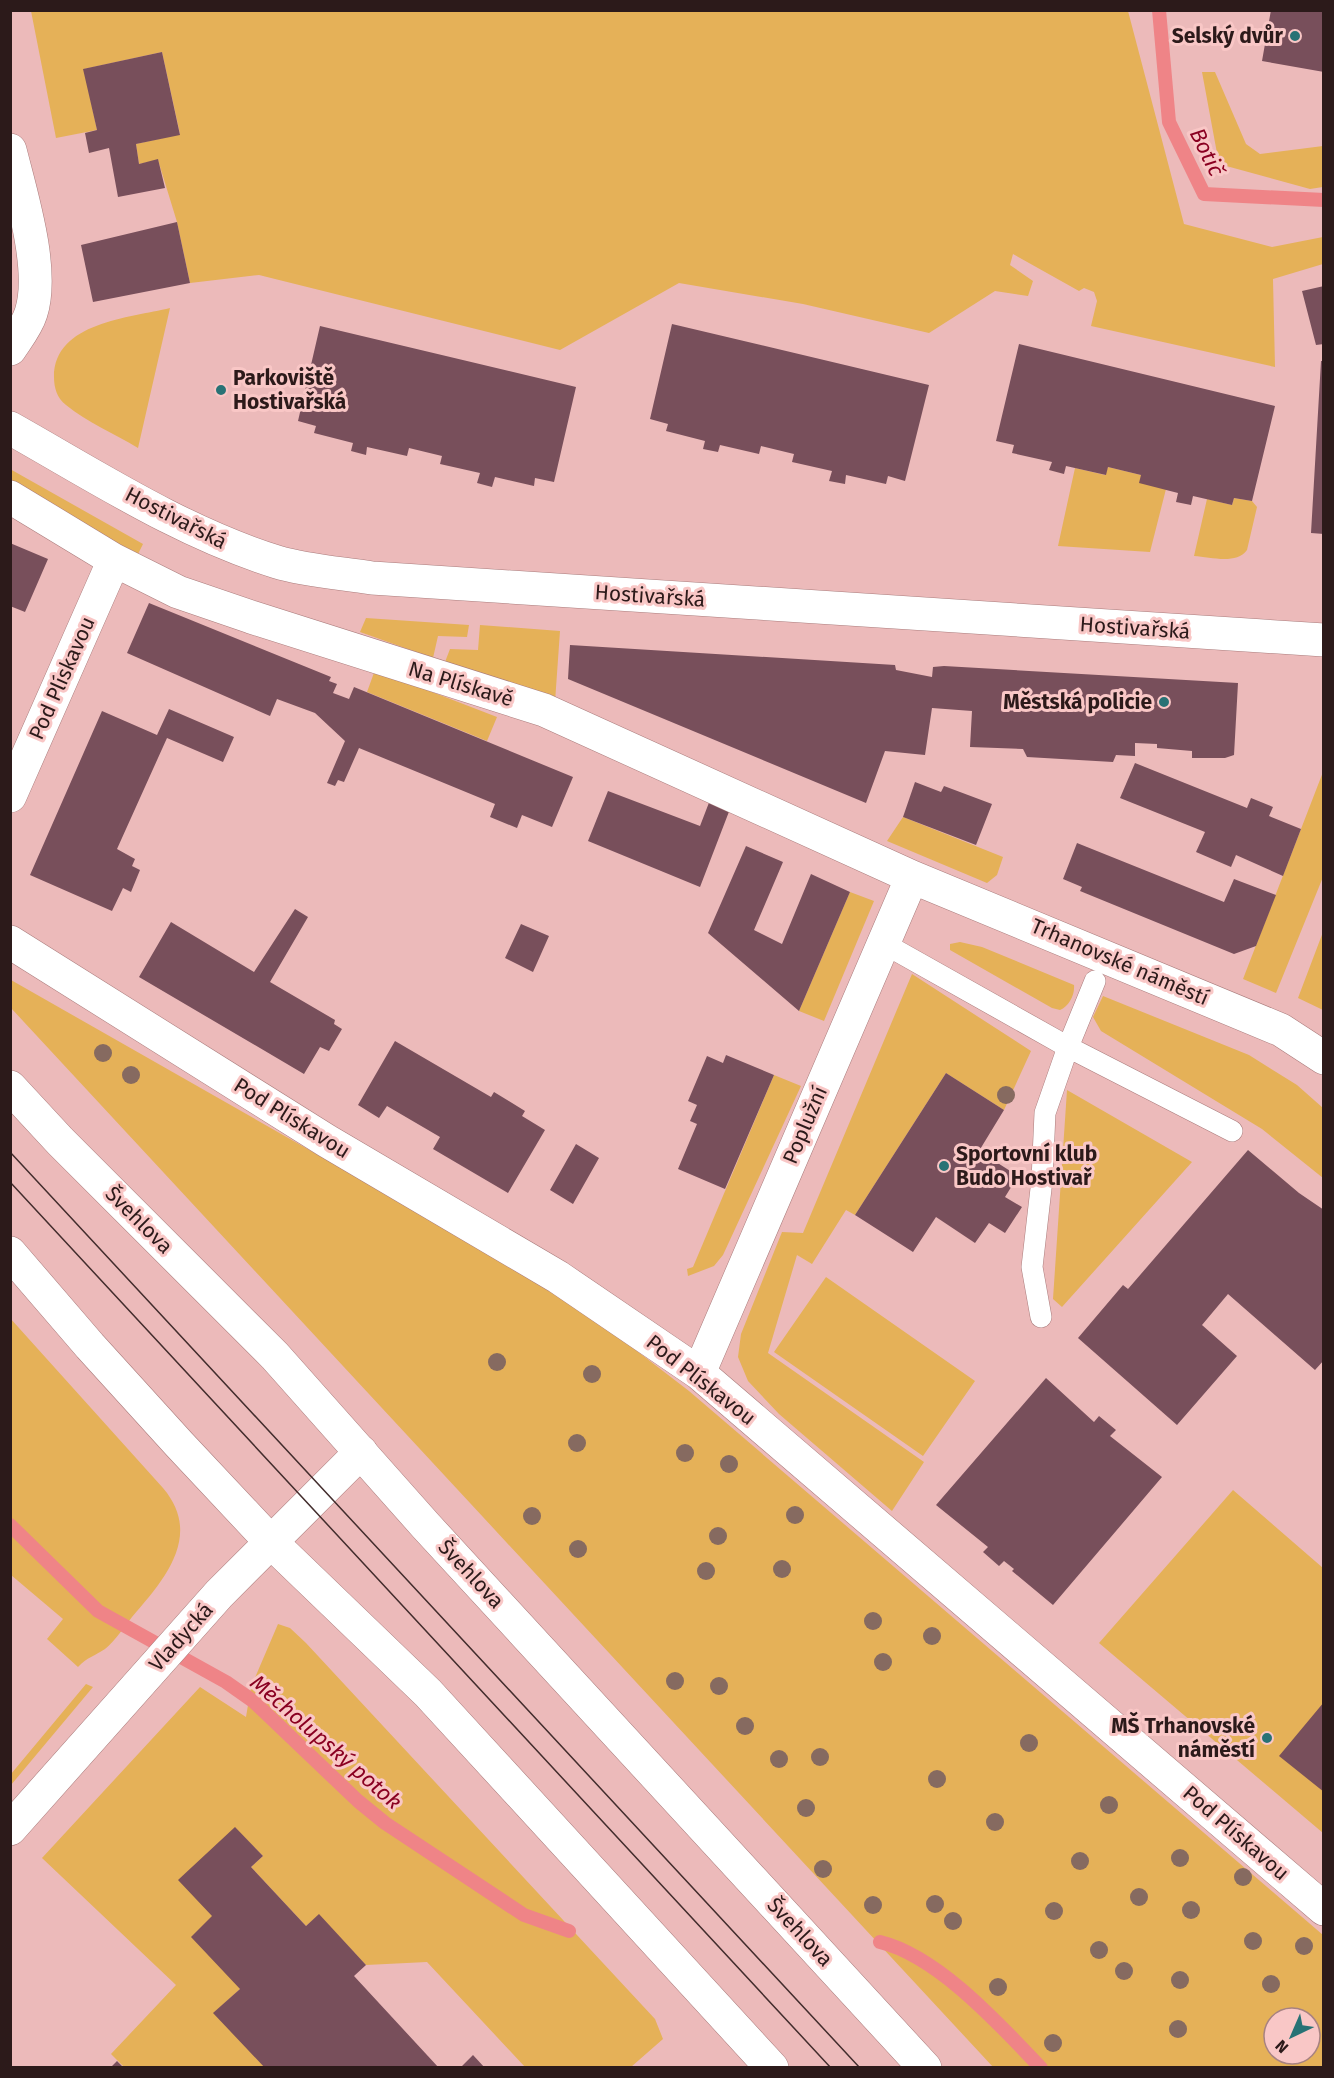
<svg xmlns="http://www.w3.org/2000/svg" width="1334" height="2078" viewBox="0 0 1334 2078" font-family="'Fira Sans',sans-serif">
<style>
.green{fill:#e5b158;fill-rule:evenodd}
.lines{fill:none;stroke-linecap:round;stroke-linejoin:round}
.stream{stroke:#ef8487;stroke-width:14}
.building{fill:#784f5b}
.service-casing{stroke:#aa7c7c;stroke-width:22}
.minor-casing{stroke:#aa7c7c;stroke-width:34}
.secondary-casing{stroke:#aa7c7c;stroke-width:34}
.service{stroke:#fff;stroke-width:21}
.minor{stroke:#fff;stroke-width:33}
.secondary{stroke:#fff;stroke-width:33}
.tram{stroke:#432d2d;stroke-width:1.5}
.tree{fill:#866a60}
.poi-dot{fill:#287275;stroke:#f9c7c6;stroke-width:2}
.labels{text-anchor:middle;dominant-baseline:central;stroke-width:6;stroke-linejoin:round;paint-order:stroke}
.poi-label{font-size:21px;font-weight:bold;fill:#2c1a1a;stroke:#f9c7c6;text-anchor:end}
.street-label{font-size:21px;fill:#2c1a1a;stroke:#f9c7c6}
.water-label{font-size:22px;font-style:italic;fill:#8a0021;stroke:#f9c7c6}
</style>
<rect width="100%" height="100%" fill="#ecbaba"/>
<path class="green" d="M31,11H1128L1184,224L1272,247L1323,237V264L1273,279L1275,367L1091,326L1097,301L1094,292L1084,288L1079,291L1013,254L1010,265L1033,281L1028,296L995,291L929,333L803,304L679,283L560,350L259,275L190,283L177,222L158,160L139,164L136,144L180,134L162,52L84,69L97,130L56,138Z
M1202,72H1215L1246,144L1260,154L1323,146V187L1310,189L1219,164Z
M170,308L138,448C115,434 87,422 66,405C57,398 54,388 54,377C54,322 130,318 170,308Z
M1108,467L1141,475L1166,489L1150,552L1058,546L1075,468L1105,475Z
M10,469L143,544L136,558L11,483Z
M1234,498L1252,501L1257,507L1247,550C1236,565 1211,557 1194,556L1207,499L1232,505Z
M366,618L469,625L467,637L438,636L433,658L360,632Z
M480,625L560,631L555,702L445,662L450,649L478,650Z
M375,670L497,717L487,741L367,692Z
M1323,772V877L1276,993L1243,979Z
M903,817L1003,857L997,875L987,883L887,841Z
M850,892L874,901L824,1021L799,1011Z
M1323,932V1010L1298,998Z
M960,942L982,947L1074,985C1075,995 1069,1006 1060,1010L1052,1008L950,950V944Z
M912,974L1031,1051L1004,1110L946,1073L855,1215L846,1210L812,1264L797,1255L768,1353L924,1462L892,1511L779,1414L748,1381L738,1357L741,1334L782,1232L803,1233Z
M11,980L564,1295L689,1391L1323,1935V2067H993L11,1008ZM1274,2018H1310V2054H1274Z
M1103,996L1249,1055L1297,1085L1323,1108V1178L1262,1129L1101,1031L1093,1017Z
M774,1075L801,1086L723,1255L714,1266L688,1276L687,1269L693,1267Z
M1067,1090L1192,1162L1062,1307L1053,1299Z
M826,1277L975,1381L923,1456L774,1352Z
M10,1318L163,1488C203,1535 165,1579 132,1617C124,1627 115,1641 105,1649C95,1656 87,1657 78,1667L47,1639L63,1619L11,1575Z
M1233,1490L1323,1568V1833L1099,1643Z
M278,1624L290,1628L306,1643L655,2019L663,2039L631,2067H525L427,1962L366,1965L319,1915L306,1926L251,1867L263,1856L235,1828L212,1916L240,1989L214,2013L265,2067H124L111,2054L176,1985L42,1858L200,1687L246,1717L251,1687Z
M86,1684L93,1687L11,1785V1774Z"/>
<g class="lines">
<path class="stream" d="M1159,10L1169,122L1204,194L1324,200
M10,1525L98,1611L226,1682L253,1701L358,1801L385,1823L524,1915L569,1931
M880,1942C938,1956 1000,2025 1041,2068"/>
</g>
<path class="building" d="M1271,10H1324V72L1262,61Z
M162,52L180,135L136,144L139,164L158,159L165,188L118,197L109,148L89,153L85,133L97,130L83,69Z
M177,222L190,283L93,302L81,245Z
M1324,286V344L1316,345L1302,291Z
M672,324L929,385L905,481L888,476L886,484L846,475L845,484L829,481L832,471L792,462L794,454L761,446L759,454L720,445L718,452L703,449L705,441L666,431L668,424L650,419Z
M320,326L576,387L554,482L535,478L534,486L495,477L492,487L477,483L480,473L440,464L442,456L409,448L407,456L367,447L366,455L351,451L353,443L314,433L316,426L298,421Z
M1019,344L1275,406L1252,501L1234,498L1232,505L1193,496L1191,505L1176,502L1178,493L1139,483L1141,475L1108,467L1106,475L1066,466L1064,474L1049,470L1052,462L1012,453L1014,445L996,441Z
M1321,361H1324V534L1311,533Z
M10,543L48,559L25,612L10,606Z
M149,603L331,677L329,681L337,684L333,693L349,699L354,687L573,777L552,827L522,815L517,828L490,817L495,804L359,748L344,782L338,780L335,786L327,783L345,741L315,713L277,699L270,716L127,653Z
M570,645L895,665L896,670L932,677L933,667L944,666L1238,683L1234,755L1225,758H1192V751L1157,748V744L1135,743V756L1116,755L1113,762L1027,757L1023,749L970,747L972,711L932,708L925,755L885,751L866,803L568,679Z
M169,709L234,737L223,762L167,738L117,849L135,859L132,866L140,870L131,892L123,888L112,911L30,875L102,711L157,735Z
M1135,763L1247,808L1251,798L1273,807L1269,816L1301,829L1283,876L1236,855L1231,867L1196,852L1205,832L1120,798Z
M915,782L941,792L944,786L992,804L976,845L903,817Z
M608,791L700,826L710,800L730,809L700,887L588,841Z
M1077,843L1224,902L1234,879L1276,895L1256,946L1234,954L1080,891L1082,887L1063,879Z
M746,846L783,862L754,930L782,944L811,874L850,892L799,1011L708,933Z
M295,909L308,917L270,982L335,1020L334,1024L342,1029L329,1051L320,1047L304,1074L139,977L171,922L254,972Z
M521,924L549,936L533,972L505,958Z
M395,1041L491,1097L494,1092L525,1111L522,1116L545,1130L508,1193L433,1149L440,1137L387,1106L379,1118L358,1105Z
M726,1055L774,1075L725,1189L678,1169L697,1124L690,1121L697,1105L688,1101L707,1056L723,1063Z
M946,1073L1004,1110L979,1151L1018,1176L1005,1197L1022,1207L1005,1233L989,1223L975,1243L936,1217L913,1252L855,1215Z
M576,1144L599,1158L573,1204L550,1190Z
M1248,1150L1299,1193L1324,1210V1360L1315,1370L1228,1294L1202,1325L1237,1356L1177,1425L1078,1338L1123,1285L1128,1289Z
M1046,1378L1094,1422L1099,1416L1116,1430L1110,1436L1162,1477L1053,1605L1012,1571L1014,1569L1004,1561L999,1566L983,1552L988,1547L936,1505Z
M1324,1702V1792L1279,1756Z
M235,1827L263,1856L251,1867L306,1926L319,1914L366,1965L354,1976L439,2068H265L213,2013L240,1989L191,1937L212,1916L178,1880Z
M473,2055L485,2068H460Z
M117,2061L124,2068H110Z"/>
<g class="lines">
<defs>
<path id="service" d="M883,943L1068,1047L1045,1113L1042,1180L1032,1267L1041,1317
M1095,981L1068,1047L1232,1131"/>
<path id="minor" d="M10,150C21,194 45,270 31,313C27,326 18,337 10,349
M10,428C97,477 181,532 277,562C307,571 341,573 372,578L1324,640
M10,497L114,560L178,592L251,617L544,710L912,877L1281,1030L1324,1058
M10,796L114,560
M10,942L327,1141L558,1277L699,1373L1324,1909
M699,1373L912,877
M10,1829L219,1594L361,1452"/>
<path id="secondary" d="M10,1087L60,1141L275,1356L426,1526L925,2068
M10,1253L90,1346L179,1444L270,1541L428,1693L772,2068"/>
</defs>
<use href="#service" class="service-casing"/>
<use href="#minor" class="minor-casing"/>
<use href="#secondary" class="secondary-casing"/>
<use href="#service" class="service"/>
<use href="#minor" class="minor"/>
<use href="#secondary" class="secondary"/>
<path class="tram" d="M10,1152L860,2068
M10,1182L831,2068"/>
</g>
<g class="tree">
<circle cx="103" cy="1053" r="9"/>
<circle cx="131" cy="1075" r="9"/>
<circle cx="1006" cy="1095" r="9"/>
<circle cx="497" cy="1362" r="9"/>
<circle cx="592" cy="1374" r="9"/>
<circle cx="577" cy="1443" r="9"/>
<circle cx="685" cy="1453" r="9"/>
<circle cx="729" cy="1464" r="9"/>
<circle cx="795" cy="1515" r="9"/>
<circle cx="532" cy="1516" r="9"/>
<circle cx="718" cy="1536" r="9"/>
<circle cx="578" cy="1549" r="9"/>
<circle cx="782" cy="1569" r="9"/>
<circle cx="706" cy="1571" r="9"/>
<circle cx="873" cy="1621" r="9"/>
<circle cx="932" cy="1636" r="9"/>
<circle cx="883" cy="1662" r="9"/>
<circle cx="675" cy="1681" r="9"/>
<circle cx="719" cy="1686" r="9"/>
<circle cx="745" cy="1726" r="9"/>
<circle cx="1029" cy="1743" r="9"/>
<circle cx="820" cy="1757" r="9"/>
<circle cx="779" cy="1759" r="9"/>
<circle cx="937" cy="1779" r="9"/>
<circle cx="1109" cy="1805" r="9"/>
<circle cx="806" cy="1808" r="9"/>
<circle cx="995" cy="1822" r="9"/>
<circle cx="1180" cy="1858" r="9"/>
<circle cx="1080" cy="1861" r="9"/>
<circle cx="823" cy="1869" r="9"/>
<circle cx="1243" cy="1877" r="9"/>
<circle cx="1139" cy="1897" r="9"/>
<circle cx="935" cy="1904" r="9"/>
<circle cx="873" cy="1905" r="9"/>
<circle cx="1191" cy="1910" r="9"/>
<circle cx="1054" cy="1911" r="9"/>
<circle cx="953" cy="1921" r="9"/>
<circle cx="1253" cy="1941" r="9"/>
<circle cx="1304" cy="1946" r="9"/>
<circle cx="1099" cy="1950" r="9"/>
<circle cx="1124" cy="1971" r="9"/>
<circle cx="1180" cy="1980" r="9"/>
<circle cx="1271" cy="1984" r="9"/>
<circle cx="998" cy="1987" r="9"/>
<circle cx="1178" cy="2029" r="9"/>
<circle cx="1053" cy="2043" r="9"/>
</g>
<g class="poi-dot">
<circle cx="1295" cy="36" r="6"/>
<circle cx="221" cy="390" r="6"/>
<circle cx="1164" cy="702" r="6"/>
<circle cx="944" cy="1166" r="6"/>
<circle cx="1267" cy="1738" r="6"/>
</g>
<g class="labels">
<g class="poi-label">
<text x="1283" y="36">Selský dvůr</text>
<text x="233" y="378" text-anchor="start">Parkoviště<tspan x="233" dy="24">Hostivařská</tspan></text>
<text x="1152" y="702">Městská policie</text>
<text x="956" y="1154" text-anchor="start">Sportovní klub<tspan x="956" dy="24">Budo Hostivař</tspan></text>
<text x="1255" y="1726">MŠ Trhanovské<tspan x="1255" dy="24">náměstí</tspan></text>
</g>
<g class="street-label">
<text transform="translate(176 518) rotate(27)">Hostivařská</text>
<text transform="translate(650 596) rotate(4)">Hostivařská</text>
<text transform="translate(1135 628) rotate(4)">Hostivařská</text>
<text transform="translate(62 678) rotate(-66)">Pod Plískavou</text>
<text transform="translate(461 684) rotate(17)">Na Plískavě</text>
<text transform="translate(1120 962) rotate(23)">Trhanovské náměstí</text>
<text transform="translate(292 1118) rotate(32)">Pod Plískavou</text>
<text transform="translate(805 1125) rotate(-67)">Poplužní</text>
<text transform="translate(139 1220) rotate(45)">Švehlova</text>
<text transform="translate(701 1380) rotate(38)">Pod Plískavou</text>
<text transform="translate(471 1574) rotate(47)">Švehlova</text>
<text transform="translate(181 1637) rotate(-48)">Vladycká</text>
<text transform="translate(1236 1833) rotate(41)">Pod Plískavou</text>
<text transform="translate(800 1932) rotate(47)">Švehlova</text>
</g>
<g class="water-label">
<text transform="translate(1207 152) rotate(64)">Botič</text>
<text transform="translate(326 1742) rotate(41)">Měcholupský potok</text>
</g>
</g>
<rect width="1334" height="2078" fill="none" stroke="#2c1a1a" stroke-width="24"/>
<g transform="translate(1292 2036) rotate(224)"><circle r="28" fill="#f9c7c6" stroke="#a78281" stroke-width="1.5"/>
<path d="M0-4.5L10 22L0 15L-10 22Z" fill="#287275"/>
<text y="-9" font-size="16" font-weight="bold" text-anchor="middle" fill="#2c1a1a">N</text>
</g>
</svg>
